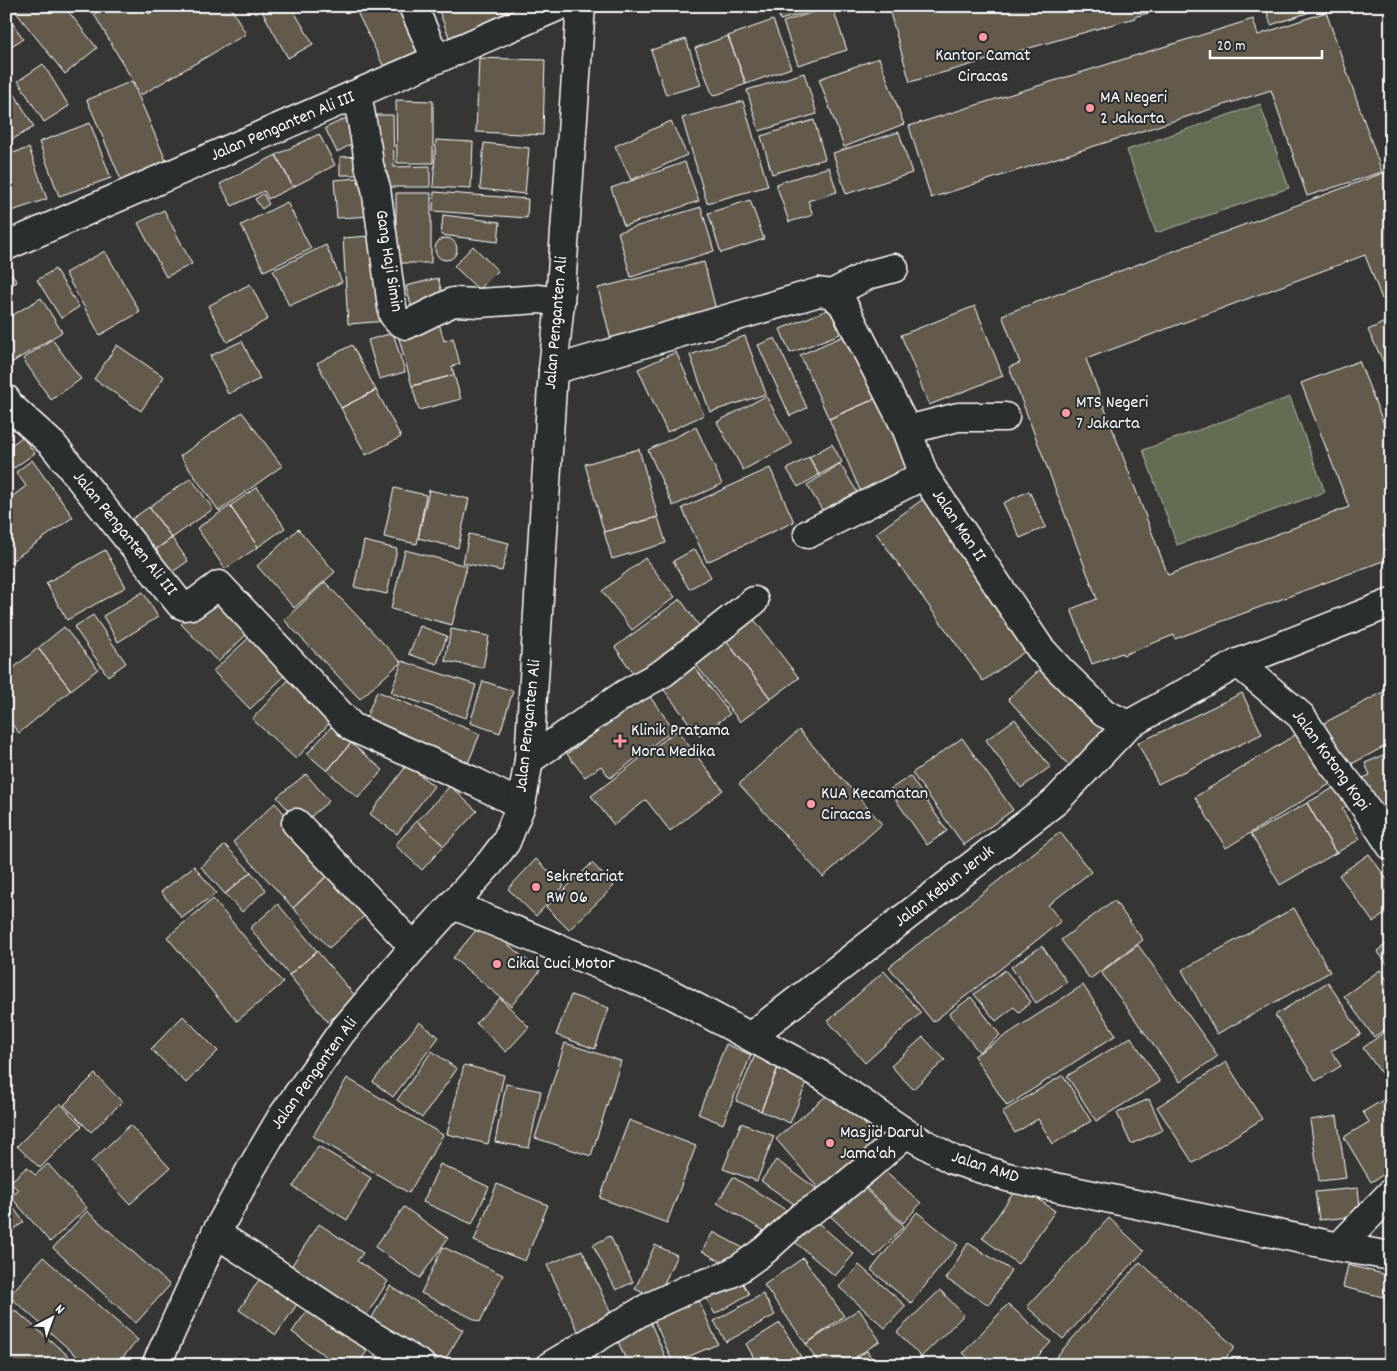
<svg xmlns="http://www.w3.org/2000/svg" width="1397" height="1371" viewBox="0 0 1397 1371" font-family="Dekko,sans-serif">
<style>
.green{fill:#646d53;stroke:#b2b6a9}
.building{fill:#635a4b;stroke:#fff}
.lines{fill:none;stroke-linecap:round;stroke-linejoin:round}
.minor-casing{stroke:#fff;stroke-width:31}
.tertiary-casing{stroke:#fff;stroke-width:31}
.minor{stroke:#2a2d2e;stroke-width:28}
.tertiary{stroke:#2a2d2e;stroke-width:28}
.poi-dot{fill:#ff9aa2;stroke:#2a2d2e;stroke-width:2}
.labels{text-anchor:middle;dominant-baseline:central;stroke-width:4;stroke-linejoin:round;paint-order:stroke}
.poi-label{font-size:18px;fill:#fff;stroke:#2a2d2e;text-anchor:start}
.street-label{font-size:18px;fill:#fff;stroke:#2a2d2e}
</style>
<rect width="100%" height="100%" fill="#353634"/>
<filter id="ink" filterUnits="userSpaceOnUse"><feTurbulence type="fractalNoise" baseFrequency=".02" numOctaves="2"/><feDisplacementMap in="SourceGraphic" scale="10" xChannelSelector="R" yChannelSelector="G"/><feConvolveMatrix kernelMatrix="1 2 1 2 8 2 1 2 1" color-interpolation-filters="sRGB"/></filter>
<g filter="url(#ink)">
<path class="green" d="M1260,104L1289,188L1156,233L1127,150Z
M1290,397L1325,492L1177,545L1143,450Z"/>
<path class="building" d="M11,6H64L97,48L65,74Z
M108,6H144L149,14L162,6H230L246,34L141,95L94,14Z
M259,6H291L313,44L288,58Z
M354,6H401L423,50L385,69Z
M437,6H505L510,18L451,42Z
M777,6H830L780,20Z
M832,6L847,50L798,65L783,22Z
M888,6H1173L1134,17L1135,18L910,82Z
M1265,6H1328L1271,25Z
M1326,12L1382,172L1307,196L1271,90L931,198L909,126L1253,19L1258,35Z
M6,13L23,39L6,49Z
M773,20L791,68L746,84L728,36Z
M728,36L746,84L713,96L695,48Z
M686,39L701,85L666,95L651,50Z
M479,58L545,60L543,135L476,132Z
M879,58L904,124L844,147L819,79Z
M43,64L69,106L44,122L18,81Z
M804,73L817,114L759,131L747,90Z
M7,81L34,127L6,143V82Z
M132,81L167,163L122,182L87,100Z
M396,100L433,101V163H397Z
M743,101L768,186L707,203L682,118Z
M372,115H393L394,167L430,166V187H387L386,171H373Z
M347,118L358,141L337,152L325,128Z
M814,120L825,159L772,174L761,136Z
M671,121L687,155L631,180L615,146Z
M90,123L111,178L59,196L39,142Z
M899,132L912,173L846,194L833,153Z
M319,134L335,165L293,187L276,155Z
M436,140L473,142L471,189L433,187Z
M484,143L529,148L525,194L480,189Z
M29,148L47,199L9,212L6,204V155Z
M276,155L293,187L268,199L264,191L232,206L220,184Z
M359,156V175H340V157Z
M685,162L699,201L624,226L611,188Z
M829,167L837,192L808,201L813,215L789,222L776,184Z
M1391,170V296L1382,299L1365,255L1086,359L1168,575L1349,507L1301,383L1359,361L1391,442V532L1383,535L1391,558L1175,639L1174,635L1123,655L1122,653L1092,664L1071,609L1097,599L1009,367L1020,363L1002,315Z
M370,177L373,216L337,218L334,180Z
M434,192L528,199L527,218L433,211Z
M396,193H431V263H396Z
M263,194L269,204L262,209L255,199Z
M750,200L764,239L721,253L708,213Z
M287,202L311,249L264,271L241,225Z
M701,207L714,251L631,277L618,232Z
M164,210L192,264L166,277L138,223Z
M443,215L500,222L498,242L441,235Z
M382,235L388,321L348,324L343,238Z
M435 249a11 11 0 1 1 22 0a11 11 0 1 1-22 0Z
M326,245L342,282L289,306L273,270Z
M473,246L498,271L479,290L454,266Z
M105,251L140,312L100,335L65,273Z
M704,262L718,318L612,344L598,288Z
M6,264L17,282L6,288Z
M55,269L79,307L61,318L37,280Z
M438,278L444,301L412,309L406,286Z
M250,284L268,319L227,342L208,306Z
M41,298L62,332L11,363L6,354V319Z
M975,306L1003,376L929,405L901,335Z
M830,309L840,334L790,353L780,329Z
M1391,319V378L1368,330Z
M439,323L444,341L453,338L460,364L452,366L454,375L412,386L398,335Z
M393,333L405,372L379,379L368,340Z
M848,334L877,398L829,419L800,355Z
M745,336L766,394L710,412L690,355Z
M775,338L807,408L790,416L758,345Z
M52,339L81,379L51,400L23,359Z
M242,341L260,379L228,394L210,356Z
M117,345L164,377L141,411L94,379Z
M352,345L376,390L341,408L317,363Z
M676,352L704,415L667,432L638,369Z
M454,375L461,399L419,410L412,386Z
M376,390L401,437L366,455L341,408Z
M766,396L792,444L743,470L717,422Z
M877,398L910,474L862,495L829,419Z
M242,412L282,466L219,511L180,456Z
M696,427L722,484L673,506L648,450Z
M22,437L35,453L14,468L6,458V449Z
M832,444L842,462L819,475L809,457Z
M639,449L658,517L604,532L585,464Z
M809,457L819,475L798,487L787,469Z
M32,460L73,517L6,565V501L26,486L16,472Z
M840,464L861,498L827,518L807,485Z
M770,468L794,522L707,562L682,508Z
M191,478L213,509L172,538L149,507Z
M257,487L285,528L258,547L230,506Z
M394,488L426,495L417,544L384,537Z
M429,490L469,499L458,548L418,538Z
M1029,491L1046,527L1020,538L1003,503Z
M926,497L1034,645L983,681L876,533Z
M230,506L258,547L225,569L197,528Z
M149,507L172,538L155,550L132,519Z
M658,517L666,543L612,559L604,532Z
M298,529L335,572L294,608L257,566Z
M469,534L509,543L502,571L463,563Z
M172,538L188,561L171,573L155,550Z
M364,541L397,549L387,594L354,587Z
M695,549L711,577L689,589L673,561Z
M105,550L126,587L67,620L46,583Z
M405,550L467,566L452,625L391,609Z
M645,558L675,597L632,630L602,591Z
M325,582L401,662L360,699L284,620Z
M143,592L158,617L118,642L103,616Z
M211,595L248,633L218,662L181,624Z
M680,599L705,634L639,682L615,647Z
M749,613L799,678L771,699L721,634Z
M93,615L126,663L108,676L74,627Z
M420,626L447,636L437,664L409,654Z
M64,627L98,669L71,690L38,648Z
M451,629L489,636L483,668L445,661Z
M255,632L291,670L250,709L213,671Z
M721,634L771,699L740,722L691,658Z
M38,648L71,690L19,733L6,717V674Z
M402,661L476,685L466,718L391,693Z
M691,662L730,714L699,736L661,686Z
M1047,663L1111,732L1072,769L1008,699Z
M293,675L337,715L296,759L252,719Z
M483,681L513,691L500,733L470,723Z
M1391,688V743L1344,768L1320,725Z
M377,691L480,734L466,768L363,725Z
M647,693L674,729L610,778L601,766L585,777L567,754Z
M1242,693L1262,734L1158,784L1138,743Z
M1015,719L1050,767L1021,788L986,740Z
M332,726L351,743L327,771L307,754Z
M677,730L723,790L670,831L646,800L614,825L591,796Z
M799,730L882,824L823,877L739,784Z
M1298,733L1330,784L1226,848L1195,797Z
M962,738L1013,810L964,845L912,773Z
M351,743L383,770L358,798L327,771Z
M1384,755L1390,768L1391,767V827L1385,830L1363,778L1370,775L1365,763Z
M407,765L434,786L397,834L370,814Z
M306,774L329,801L301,825L277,797Z
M910,776L947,831L927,845L889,790Z
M1342,783L1353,802L1342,809L1360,839L1336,853L1307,803Z
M450,786L477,811L444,846L417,821Z
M275,803L334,869L293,908L233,842Z
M1307,803L1336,853L1280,885L1251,834Z
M417,821L444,846L422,870L395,845Z
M1060,832L1091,872L1048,905L1061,921L933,1022L889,967Z
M225,845L251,872L225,894L201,867Z
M1369,854L1391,885V910L1373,922L1339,875Z
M536,859L564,886L536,916L508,889Z
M592,863L614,886L569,930L546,907Z
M194,866L216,893L182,918L161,892Z
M334,869L371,910L329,948L293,908Z
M251,872L266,890L242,912L225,894Z
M213,899L283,983L237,1021L167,937Z
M1114,900L1143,940L1090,979L1061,940Z
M278,904L317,951L289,975L250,928Z
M1294,908L1330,972L1217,1034L1182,970Z
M482,923L540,971L511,1006L453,958Z
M1391,940V969L1377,951Z
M1138,945L1218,1056L1180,1082L1101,972Z
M1042,946L1067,982L1036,1003L1011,967Z
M317,951L357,998L328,1022L289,975Z
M1005,970L1031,1002L1019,1012L1014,1007L996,1021L974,994Z
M1380,970L1391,985V1025L1374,1037L1344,996Z
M884,971L921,1013L865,1063L828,1021Z
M1328,982L1361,1034L1331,1051L1341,1066L1316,1081L1275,1015Z
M1083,985L1116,1035L1007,1106L974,1056Z
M571,995L609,1008L595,1049L556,1035Z
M971,997L1000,1035L979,1052L949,1014Z
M500,998L529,1027L506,1052L476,1023Z
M183,1016L218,1051L186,1083L151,1049Z
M419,1022L439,1037L393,1097L373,1082Z
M1391,1027V1078L1387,1081L1363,1048Z
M923,1037L945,1060L913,1089L891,1066Z
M1131,1037L1160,1082L1096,1121L1067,1076Z
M565,1043L621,1061L591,1156L535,1138Z
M726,1044L751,1055L723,1124L698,1114Z
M432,1051L457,1069L422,1118L397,1100Z
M755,1055L779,1065L761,1111L736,1101Z
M1226,1062L1262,1119L1193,1163L1157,1107Z
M464,1065L504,1075L488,1144L447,1134Z
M779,1065L809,1077L790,1123L761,1111Z
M95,1074L122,1102L91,1132L64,1105Z
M1063,1075L1091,1121L1053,1144L1038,1119L1015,1133L1002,1112Z
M347,1078L443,1135L409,1193L313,1136Z
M506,1084L541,1091L529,1148L495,1142Z
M834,1089L885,1147L826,1197L776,1139Z
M1388,1097L1391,1101V1170L1371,1182L1344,1137L1369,1122L1363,1112Z
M1149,1099L1163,1130L1131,1144L1117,1113Z
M60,1103L82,1126L40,1168L17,1146Z
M1337,1116L1346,1178L1319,1181L1310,1120Z
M629,1120L696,1146L667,1223L600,1198Z
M741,1123L774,1136L757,1181L723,1169Z
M130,1125L170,1168L130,1204L91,1162Z
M318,1146L371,1178L347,1220L293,1187Z
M776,1160L816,1188L801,1209L761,1181Z
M48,1164L87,1208L50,1242L11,1197L18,1190L10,1182L27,1167L35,1175Z
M440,1164L489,1187L472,1224L423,1202Z
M880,1166L921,1203L903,1223L863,1185Z
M733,1177L786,1210L771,1235L717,1203Z
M859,1183L904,1226L875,1257L829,1215Z
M497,1184L548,1205L525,1261L474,1241Z
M1019,1185L1055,1211L1018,1264L982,1238Z
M1358,1188L1361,1216L1319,1220L1315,1192Z
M6,1198L24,1222L6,1235Z
M404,1207L448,1238L420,1278L375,1247Z
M87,1211L170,1285L136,1323L53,1248Z
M917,1212L958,1245L911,1303L871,1270Z
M809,1215L854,1254L835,1276L789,1237Z
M1109,1218L1144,1251L1063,1339L1027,1307Z
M319,1224L363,1253L357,1261L388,1281L366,1316L336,1297L286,1274Z
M713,1232L745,1249L734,1269L702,1251Z
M610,1236L633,1282L616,1290L593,1245Z
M968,1243L1011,1270L989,1305L946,1279Z
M655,1245L677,1255L657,1299L635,1289Z
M443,1247L503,1275L480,1322L421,1293Z
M582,1250L613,1318L579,1333L547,1265Z
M43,1257L138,1340L116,1365H87L9,1296Z
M803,1258L844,1316L806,1344L764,1285Z
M1140,1262L1235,1347L1219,1365H1049Z
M859,1265L906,1306L885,1328L839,1287Z
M1348,1265L1391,1276V1299L1343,1287Z
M265,1271L302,1297L276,1335L239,1310Z
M738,1275L749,1294L715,1314L704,1295Z
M390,1286L463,1330L442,1365H428L366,1328Z
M940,1290L964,1315L921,1357L897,1332Z
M695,1292L718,1344L673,1363L650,1311Z
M763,1294L775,1315L726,1342L714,1321Z
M1008,1304L1051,1342L1030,1365H976L963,1353Z
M311,1305L370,1347L357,1365H338L292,1332Z
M859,1309L880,1341L844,1365H820L806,1344Z
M15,1310L79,1365H6V1320Z
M648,1317L669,1365H628L614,1332Z
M780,1323L806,1365H758L746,1344Z
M867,1351L876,1365H845Z
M944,1356L955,1365H937Z
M753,1360L755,1365H744Z"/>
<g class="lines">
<defs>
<path id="minor" d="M413,6L436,59
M357,94L367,149L369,165L376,188L393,314L398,321L406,325L453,302L480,303L539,299L560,302
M6,246L559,6
M832,294L868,275L894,268
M553,370L819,292L832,294L843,304L907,430L924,475L1040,648L1059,669L1104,713L1128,725L1238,663L1391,603
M6,399L9,405L53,445L180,604L185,606L192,605L219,585L352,727L477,783L521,805
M907,430L958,417H1005
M808,534L924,475
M1238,663L1301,716L1329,759L1355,792L1391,846
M529,760L625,694L663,673L754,601
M296,823L414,947
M453,905L673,995L823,1076L906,1133L953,1160L1007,1177L1339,1247L1391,1256
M751,1036L1056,801L1128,725
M216,1233L351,1323L421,1365
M1339,1247L1391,1193
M551,1365L647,1308L688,1289L724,1277L740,1268L765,1250L800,1218L829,1199L868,1167L906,1133"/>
<path id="tertiary" d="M156,1365L216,1233L251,1169L281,1118L341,1033L414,947L490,863L506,842L521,805L529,760L553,370L560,302L581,6"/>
</defs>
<use href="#minor" class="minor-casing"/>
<use href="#tertiary" class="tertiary-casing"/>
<use href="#minor" class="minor"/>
<use href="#tertiary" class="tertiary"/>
</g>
</g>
<g class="poi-dot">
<circle cx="983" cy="37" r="5"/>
<circle cx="1090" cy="108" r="5"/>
<circle cx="1066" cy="413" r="5"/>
<path d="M617.5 733.5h5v5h5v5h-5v5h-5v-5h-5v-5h5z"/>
<circle cx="811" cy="804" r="5"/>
<circle cx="536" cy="887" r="5"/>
<circle cx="497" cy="964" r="5"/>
<circle cx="830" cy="1143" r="5"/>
</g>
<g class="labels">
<g class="poi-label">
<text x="983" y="56" text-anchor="middle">Kantor Camat<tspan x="983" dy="21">Ciracas</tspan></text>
<text x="1100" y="98">MA Negeri<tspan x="1100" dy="21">2 Jakarta</tspan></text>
<text x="1076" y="403">MTS Negeri<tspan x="1076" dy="21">7 Jakarta</tspan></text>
<text x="631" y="731">Klinik Pratama<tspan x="631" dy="21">Mora Medika</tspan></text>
<text x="821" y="794">KUA Kecamatan<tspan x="821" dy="21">Ciracas</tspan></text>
<text x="546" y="877">Sekretariat<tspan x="546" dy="21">RW 06</tspan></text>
<text x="507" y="964">Cikal Cuci Motor</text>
<text x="840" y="1133">Masjid Darul<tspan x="840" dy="21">Jama'ah</tspan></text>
</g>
<g class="street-label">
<text transform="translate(283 127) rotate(-23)">Jalan Penganten Ali III</text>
<text transform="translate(388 261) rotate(81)">Gang Haji Simin</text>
<text transform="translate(557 323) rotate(-85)">Jalan Penganten Ali</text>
<text transform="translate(958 526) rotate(56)">Jalan Man II</text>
<text transform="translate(124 534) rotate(51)">Jalan Penganten Ali III</text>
<text transform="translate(529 726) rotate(-84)">Jalan Penganten Ali</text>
<text transform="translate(1330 761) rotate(54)">Jalan Kotong Kopi</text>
<text transform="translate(945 887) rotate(-38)">Jalan Kebun Jeruk</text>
<text transform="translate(315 1074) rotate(-54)">Jalan Penganten Ali</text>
<text transform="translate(985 1168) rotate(18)">Jalan AMD</text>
</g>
</g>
<rect width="1397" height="1371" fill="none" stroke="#2a2d2e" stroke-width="25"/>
<rect x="12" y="12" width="1372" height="1346" fill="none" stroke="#fff" stroke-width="2" filter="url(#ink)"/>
<g transform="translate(52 1318) rotate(41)" stroke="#2a2d2e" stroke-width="4" paint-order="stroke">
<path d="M0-4L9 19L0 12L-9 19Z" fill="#ffffff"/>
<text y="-8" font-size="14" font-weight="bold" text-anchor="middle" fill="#ffffff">N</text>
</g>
<path d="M1210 50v8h112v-8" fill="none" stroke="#ffffff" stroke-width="2.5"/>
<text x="1217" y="50" font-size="15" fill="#ffffff" stroke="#2a2d2e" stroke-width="4" paint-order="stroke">20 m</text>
</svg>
